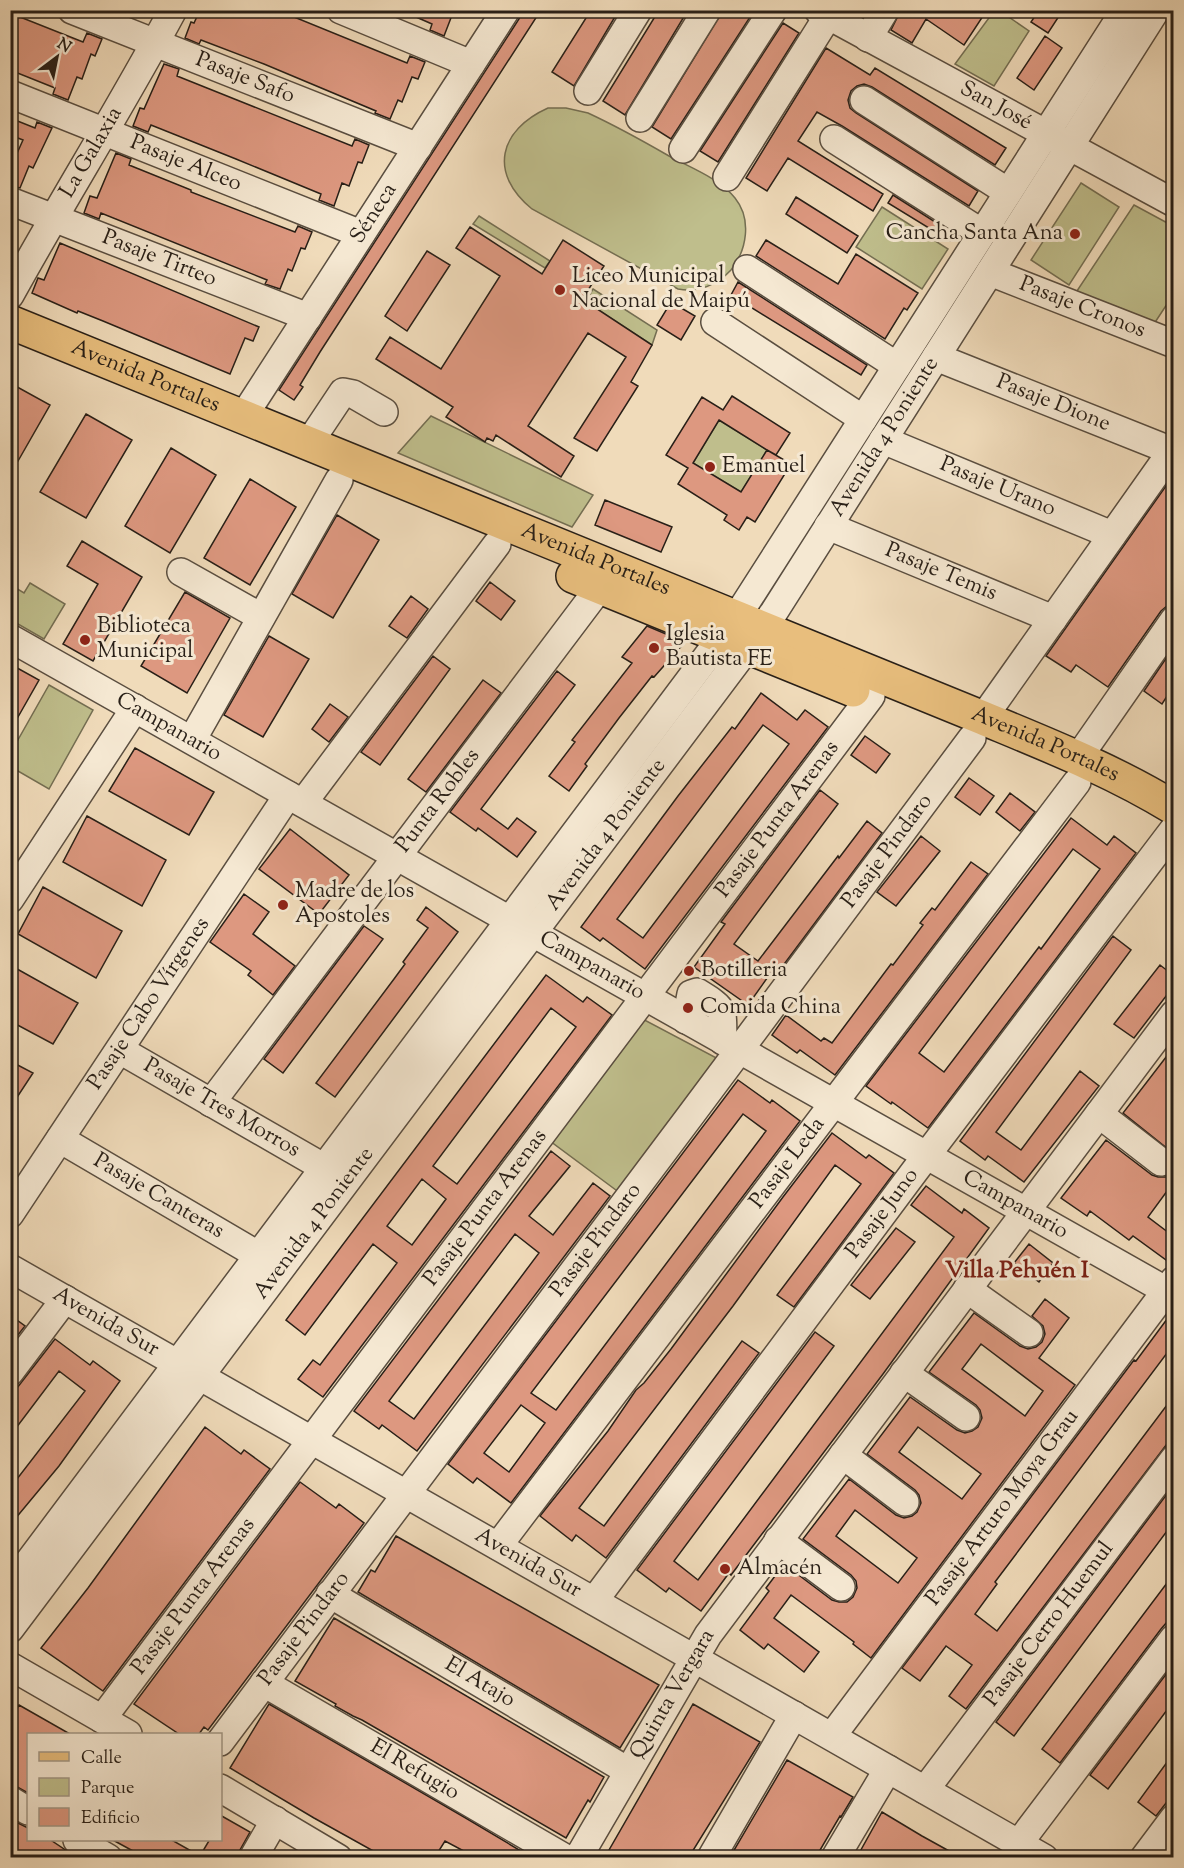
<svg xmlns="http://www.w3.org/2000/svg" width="1184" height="1868" viewBox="0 0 1184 1868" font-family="'Sorts Mill Goudy',serif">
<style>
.green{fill:#bfbe8c;stroke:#746e52;stroke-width:1.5}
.building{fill:#dd9880;stroke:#281f17;stroke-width:1.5;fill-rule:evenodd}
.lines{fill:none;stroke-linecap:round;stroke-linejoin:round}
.minor-casing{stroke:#5a4e40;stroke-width:30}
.major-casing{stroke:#281f17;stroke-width:36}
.minor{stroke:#f5e8d2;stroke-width:27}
.major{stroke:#e8be7d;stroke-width:33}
.poi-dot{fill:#8f2418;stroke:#f5e8d2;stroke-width:2}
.labels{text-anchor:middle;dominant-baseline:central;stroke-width:6;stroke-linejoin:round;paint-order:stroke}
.street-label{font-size:22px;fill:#281f17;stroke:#f5e8d2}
.poi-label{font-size:22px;fill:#281f17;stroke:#f5e8d2;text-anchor:start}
.neighbourhood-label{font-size:24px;font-weight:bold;fill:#7a1f14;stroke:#f5e8d2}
</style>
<rect width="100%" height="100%" fill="#f0dbba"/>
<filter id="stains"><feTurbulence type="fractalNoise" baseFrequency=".00333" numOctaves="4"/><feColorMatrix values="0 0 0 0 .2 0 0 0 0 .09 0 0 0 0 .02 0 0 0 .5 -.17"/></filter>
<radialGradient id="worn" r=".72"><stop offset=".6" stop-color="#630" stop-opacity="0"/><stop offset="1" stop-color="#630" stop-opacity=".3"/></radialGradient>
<path class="green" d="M994,11H1000L1029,31L994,86L955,64Z
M548,108H566L588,113C616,126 643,141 669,156C691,168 719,178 735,198C752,219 747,250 731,270C717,285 698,293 678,289L532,209C488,173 499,130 548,108Z
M1081,183L1119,207L1069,285L1031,260Z
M1134,205L1173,226V295L1150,330L1071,300Z
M882,207L948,249L922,289L856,247Z
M479,216L550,261L545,268L473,224Z
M593,289L657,330L652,345L586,302Z
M431,416L593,495L572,527L398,453Z
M719,420L767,450L741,492L693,463Z
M30,583L65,604L44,639L11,620V585L24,593Z
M49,685L93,710L49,789L11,767L10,754Z
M637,1016L724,1062L624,1196L546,1138Z"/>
<path class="building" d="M200,10H277L407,63L410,56L425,62L418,79L412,77L402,102L398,100L390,119L375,113L376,111L264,64L201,40L199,44L185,38L191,22L194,23Z
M400,10H454L444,36L430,30L432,24Z
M522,10H541L320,352L300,385L303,387L294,400L279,390L519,19Z
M591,10H619L574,86L552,72Z
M659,10H688L625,115L603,101Z
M723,10L754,11L671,139L652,127Z
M901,10H987L964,45L926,19L912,43L891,30Z
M1039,10H1063L1048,33L1031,22Z
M10,13L83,42L87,33L102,39L95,56L91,54L82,79L77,77L68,100L53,94L55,88L10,70Z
M783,23L799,33L718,162L700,151Z
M1045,36L1062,48L1034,90L1017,78Z
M826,48L870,75L875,68L1006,148L995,165L872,87L864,84L857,86L851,91L848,100L850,108L856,113L978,191L969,206L842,126L817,112L798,141L883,194L873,211L788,158L767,191L746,178Z
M164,64L179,69L177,76L352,146L355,139L369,145L362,163L358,162L349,186L342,183L334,206L319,200L321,194L236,159L151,125L148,132L133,126L140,108L144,109Z
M10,118L35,128L37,122L52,128L33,168L29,166L20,188L10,186V169L23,140L10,135Z
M116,153L131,159L129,165L191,190V192L295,232L298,226L312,232L305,249L301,248L292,271L288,269L280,289L265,284L267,280L101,213L99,219L84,213L90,196L97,198Z
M893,195L954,234L950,241L888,203Z
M796,197L858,236L847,253L786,214Z
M470,227L542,274L563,240L604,266L582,299L652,345L631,382L638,386L597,451L574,438L626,357L588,333L528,426L574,456L561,477L496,435L493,441L487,438L485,442L446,417L453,407L376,359L390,337L441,369L500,276L456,248Z
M766,240L838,284L856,254L918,293L907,310L904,308L885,339L756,256Z
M60,243L259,327L253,341L245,338L230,374L103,321L78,311L77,313L32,293L38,278L44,280Z
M427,251L450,265L407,331L385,316Z
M738,282L867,365L861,375L731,295Z
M671,302L695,316L681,340L657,325Z
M10,383L50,405L10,475Z
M732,396L790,433L776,455L767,450L791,464L755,522L747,517L739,530L724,520L727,515L678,484L688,468L666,455L702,397L723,410ZM719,420L767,450L741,492L693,463Z
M86,414L132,440L86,518L40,492Z
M171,448L216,475L170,553L125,526Z
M1173,476V605L1167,606L1161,611L1108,687L1076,665L1071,672L1046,656Z
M250,479L296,507L250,585L204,558Z
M605,500L672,527L661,552L595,525Z
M337,515L379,540L333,618L292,594Z
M82,541L142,577L93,661L63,644L98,584L67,566Z
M490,582L515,601L501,620L476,601Z
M185,592L230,618L187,693L141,666Z
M411,596L428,609L407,638L389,626Z
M647,626L685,642L654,677L652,676L619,718L585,764L587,766L569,791L549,776L575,742L572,740L632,663L622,657Z
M269,636L309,659L263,737L224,715Z
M1173,648V687L1162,704L1144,691Z
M433,656L450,669L380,765L361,752Z
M10,664L39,680L10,731Z
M557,671L575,685L481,809L508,829L517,818L536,832L517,857L478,828L476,831L450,812Z
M483,680L501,693L426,792L408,779Z
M761,693L797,720L805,710L828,727L645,969L603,938L600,941L581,927L678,796L732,727L735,729ZM763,725L789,744L643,938L617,919Z
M330,704L348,717L329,742L312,729Z
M865,736L890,754L876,773L851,755Z
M135,748L214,792L189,835L109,791Z
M969,778L994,796L980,815L955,797Z
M820,790L838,804L734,944L758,961L838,856L839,858L867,821L882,833L779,971L775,967L748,1005L694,967L725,924L721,922Z
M1010,793L1035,812L1020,831L996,812Z
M87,816L166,860L142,906L63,862Z
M1071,818L1107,845L1114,836L1136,853L928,1128L892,1102L891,1104L866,1086ZM1073,849L1100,869L1041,949L1039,947L944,1072L919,1053Z
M290,829L349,875L319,914L259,869Z
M921,836L940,851L896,906L877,892Z
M971,862L988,874L835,1075L800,1050L797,1053L772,1035L786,1015L821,1041L824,1038L832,1043L891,964L893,965L923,925L920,923L932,908L935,910Z
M43,887L122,931L96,978L18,934Z
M244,894L269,912L253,934L295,966L273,995L248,975L251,971L210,942Z
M426,907L458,932L335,1097L316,1083L394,979L405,964L403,962L428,928L417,920Z
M364,926L383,939L283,1073L264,1059Z
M1113,936L1131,950L996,1132L1021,1150L1080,1071L1099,1086L1024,1182L988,1156L985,1160L960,1141Z
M10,965L78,1003L53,1044L10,1021Z
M1160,965L1173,975V987L1134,1038L1114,1024Z
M546,975L583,1002L587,997L612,1015L323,1397L298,1379L313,1360L320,1365L397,1263L373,1244L305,1335L286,1320ZM551,1008L576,1027L457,1184L433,1166ZM422,1179L446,1199L412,1245L387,1226Z
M1173,1048V1153L1123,1113Z
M10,1061L33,1073L10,1108Z
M738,1080L770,1103L772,1100L800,1121L511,1503L477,1478L473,1483L448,1464ZM743,1114L766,1131L556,1410L531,1393ZM521,1405L545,1423L509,1472L484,1453Z
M832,1133L866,1158L869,1155L894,1173L794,1307L777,1295L861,1184L835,1165L733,1306L579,1508L604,1526L742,1341L759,1353L606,1558L576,1535L572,1541L540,1516L608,1431L636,1390L644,1383L671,1349L783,1197Z
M1106,1140L1152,1175L1158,1177H1166L1173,1171V1183L1148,1217L1173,1236V1265L1133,1236L1129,1240L1090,1211L1087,1216L1061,1198Z
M551,1151L570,1166L529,1216L553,1235L593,1183L610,1196L417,1451L382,1425L379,1429L354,1411ZM515,1234L539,1253L414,1419L389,1401Z
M926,1186L962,1213L964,1209L989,1228L883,1374L731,1575L729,1573L701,1611L669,1588L666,1592L637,1570L815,1332L834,1346L674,1561L698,1580L954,1237L911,1205Z
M896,1228L915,1242L870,1299L851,1285Z
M1029,1244L1053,1263L1039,1282L1014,1263Z
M1045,1299L1069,1318L1039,1358L1075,1385L871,1658L853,1644L854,1642L791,1595L774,1618L819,1652L804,1672L768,1644L764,1649L740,1630L769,1591L766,1588L784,1564L832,1600L839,1602H847L853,1597L857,1588L856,1581L851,1575L803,1539L849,1479L896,1515L904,1518L912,1516L917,1512L921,1503L919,1495L915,1490L867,1454L910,1397L957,1430L965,1433L972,1431L978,1427L982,1418L980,1410L976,1405L929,1372L974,1313L1020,1346L1028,1349L1036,1347L1042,1342L1045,1334L1043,1326L1032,1316ZM981,1344L1043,1391L1025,1416L962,1369ZM918,1427L981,1474L962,1499L899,1452ZM855,1510L917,1558L898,1583L836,1536Z
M1173,1311V1358L1167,1353L995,1582L997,1584L975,1614L997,1631L1173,1397V1436L966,1709L949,1696L972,1665L946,1646L920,1681L902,1668L1134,1360L1136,1361Z
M10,1315L25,1326L10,1345Z
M55,1339L90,1365L93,1361L120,1381L59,1466L10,1525V1488L85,1391L59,1371L10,1436V1397Z
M205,1427L241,1454L244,1450L270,1469L103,1691L41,1648L88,1588Z
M300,1482L336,1508L339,1504L364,1523L208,1730L204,1727L199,1734H179L134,1704Z
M1173,1486V1523L1014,1736L996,1722Z
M396,1536L659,1685L620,1748L358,1592L371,1570L375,1572Z
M1173,1575V1615L1161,1629L1060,1763L1042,1749Z
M334,1618L604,1777L590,1802L588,1800L566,1838L362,1720L353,1716L335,1706L336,1704L295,1681Z
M1173,1665V1702L1108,1789L1090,1775Z
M269,1704L464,1817L531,1857H475L445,1841L435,1857H384L314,1818L230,1768Z
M693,1704L760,1742L689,1857H605Z
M19,1705L70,1734H28V1793L10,1783V1721Z
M1173,1754V1794L1156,1816L1138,1802Z
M787,1760L853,1797L841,1817L840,1816L816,1857H730Z
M882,1812L922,1836L960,1857H857Z
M220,1815L250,1832L236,1857H144L111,1839H170L200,1856L210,1839H220Z
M10,1819L28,1828V1839H49L76,1857H22L10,1851Z"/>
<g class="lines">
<defs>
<g id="minor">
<path id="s1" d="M72,10L418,147"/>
<path d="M341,10L471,64"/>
<path id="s2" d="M818,10L1174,203"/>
<path d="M868,38L885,10"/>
<path d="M588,91L638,10"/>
<path id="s3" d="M10,94L361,234"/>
<path d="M864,100L1008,192"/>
<path d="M640,118L707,10"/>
<path d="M834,139L982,233"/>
<path d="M683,149L773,10"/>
<path d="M727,177L828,16"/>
<path id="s4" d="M10,201L308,317"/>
<path d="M747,269L897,366"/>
<path id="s5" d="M990,272L1174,344"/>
<path id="s6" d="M10,295C63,199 121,107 173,10"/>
<path d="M715,322L863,419"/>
<path id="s7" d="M936,357L1172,451"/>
<path id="s8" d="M243,417L506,10"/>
<path id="s9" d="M883,440L1112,535"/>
<path d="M309,443L343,392L353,394L384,412"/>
<path id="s10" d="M828,526L1053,619"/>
<path d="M181,572L261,617"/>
<path id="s11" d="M10,638L1174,1295"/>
<path d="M983,718L1174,448"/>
<path d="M192,740L339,480"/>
<path d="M1078,758L1174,620"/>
<path d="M303,803L497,544"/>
<path d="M10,899L135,708"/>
<path d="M686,1020L691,994L697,992C726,1010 722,1007 723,1041"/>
<path id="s12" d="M120,1050L323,1167"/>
<path id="s13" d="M211,1103L600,587"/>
<path d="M1099,1114L1161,1162"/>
<path id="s14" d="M60,1139L258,1255"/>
<path id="s15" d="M10,1214L288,795"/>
<path id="s16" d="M10,1268L1044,1858"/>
<path d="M967,1289L1029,1333"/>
<path d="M10,1372L65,1299"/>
<path d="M904,1373L966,1417"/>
<path d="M843,1455L905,1502"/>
<path d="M778,1540L841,1587"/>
<path id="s17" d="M498,1546L1077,782"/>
<path d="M10,1587L736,618L1125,10"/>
<path id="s18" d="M330,1594L628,1771"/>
<path id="s19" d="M594,1601L914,1172L1174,829"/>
<path id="s20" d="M10,1629L774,612L1156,10"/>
<path d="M10,1666L128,1734"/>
<path id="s21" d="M264,1683L565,1858"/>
<path id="s22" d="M102,1719L871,696"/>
<path id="s23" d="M832,1736L1174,1280"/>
<path id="s24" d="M220,1742C471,1407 723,1074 972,738"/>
<path d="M220,1788L338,1858"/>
<path id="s25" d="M925,1790L1174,1459"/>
<path d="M10,1800L28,1811"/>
<path d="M77,1840L108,1858"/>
<path d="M1019,1843L1174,1638"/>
<path d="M253,1858L275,1820"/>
<path id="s26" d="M578,1858L708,1635L1174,1014"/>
<path d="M711,1858L794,1715"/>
<path d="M835,1858L888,1769"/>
<path d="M1144,1858L1174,1818"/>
</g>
<g id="major">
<path id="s27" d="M10,322L983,718C1048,745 1114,771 1174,808"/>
<path d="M573,576L853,690"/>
</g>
</defs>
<use href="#minor" class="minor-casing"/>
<use href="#major" class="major-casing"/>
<use href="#minor" class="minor"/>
<use href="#major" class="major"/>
</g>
<g class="poi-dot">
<circle cx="1075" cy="234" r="6"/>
<circle cx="560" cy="290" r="6"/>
<circle cx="710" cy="467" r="6"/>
<circle cx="85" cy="640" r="6"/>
<circle cx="654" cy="648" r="6"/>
<circle cx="283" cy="905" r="6"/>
<circle cx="689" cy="971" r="6"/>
<circle cx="688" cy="1008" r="6"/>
<circle cx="725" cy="1569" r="6"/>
</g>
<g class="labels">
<g class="street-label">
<text stroke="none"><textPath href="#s1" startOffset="186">Pasaje Safo</textPath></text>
<text stroke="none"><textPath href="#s2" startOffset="202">San José</textPath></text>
<text stroke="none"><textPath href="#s6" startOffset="164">La Galaxia</textPath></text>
<text stroke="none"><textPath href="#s3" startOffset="189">Pasaje Alceo</textPath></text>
<text stroke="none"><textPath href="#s8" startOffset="242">Séneca</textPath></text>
<text stroke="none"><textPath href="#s4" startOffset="160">Pasaje Tirteo</textPath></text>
<text stroke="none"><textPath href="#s5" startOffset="99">Pasaje Cronos</textPath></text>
<text stroke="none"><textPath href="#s27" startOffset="146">Avenida Portales</textPath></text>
<text stroke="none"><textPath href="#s7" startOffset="126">Pasaje Dione</textPath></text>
<text stroke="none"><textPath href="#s20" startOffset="1479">Avenida 4 Poniente</textPath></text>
<text stroke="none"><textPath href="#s9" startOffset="124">Pasaje Urano</textPath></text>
<text stroke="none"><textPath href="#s27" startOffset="632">Avenida Portales</textPath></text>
<text stroke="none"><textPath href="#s10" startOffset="122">Pasaje Temis</textPath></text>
<text stroke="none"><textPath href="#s11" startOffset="182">Campanario</textPath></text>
<text stroke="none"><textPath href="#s27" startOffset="1118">Avenida Portales</textPath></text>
<text stroke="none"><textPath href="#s13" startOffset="378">Punta Robles</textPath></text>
<text stroke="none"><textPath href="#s22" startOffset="1125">Pasaje Punta Arenas</textPath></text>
<text stroke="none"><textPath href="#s20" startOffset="993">Avenida 4 Poniente</textPath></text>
<text stroke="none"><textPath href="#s24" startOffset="1113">Pasaje Pindaro</textPath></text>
<text stroke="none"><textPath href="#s11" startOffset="668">Campanario</textPath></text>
<text stroke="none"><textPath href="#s15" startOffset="252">Pasaje Cabo Vírgenes</textPath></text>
<text stroke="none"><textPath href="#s12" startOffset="117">Pasaje Tres Morros</textPath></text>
<text stroke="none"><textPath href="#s17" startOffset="480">Pasaje Leda</textPath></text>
<text stroke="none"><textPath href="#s14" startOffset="114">Pasaje Canteras</textPath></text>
<text stroke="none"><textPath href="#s11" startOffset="1154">Campanario</textPath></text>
<text stroke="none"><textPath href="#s22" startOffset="639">Pasaje Punta Arenas</textPath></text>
<text stroke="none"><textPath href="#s19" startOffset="483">Pasaje Juno</textPath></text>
<text stroke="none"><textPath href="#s20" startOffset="507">Avenida 4 Poniente</textPath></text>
<text stroke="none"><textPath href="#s24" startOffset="627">Pasaje Pindaro</textPath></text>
<text stroke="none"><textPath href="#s16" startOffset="110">Avenida Sur</textPath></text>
<text stroke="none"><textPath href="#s23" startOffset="285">Pasaje Arturo Moya Grau</textPath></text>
<text stroke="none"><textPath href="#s16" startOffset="596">Avenida Sur</textPath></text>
<text stroke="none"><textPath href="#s22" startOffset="153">Pasaje Punta Arenas</textPath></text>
<text stroke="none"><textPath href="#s25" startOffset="207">Pasaje Cerro Huemul</textPath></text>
<text stroke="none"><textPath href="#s24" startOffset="141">Pasaje Pindaro</textPath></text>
<text stroke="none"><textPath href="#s18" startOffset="174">El Atajo</textPath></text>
<text stroke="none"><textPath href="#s26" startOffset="189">Quinta Vergara</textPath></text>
<text stroke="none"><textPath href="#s21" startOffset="174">El Refugio</textPath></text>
</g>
<g class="poi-label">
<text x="1063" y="234" text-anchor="end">Cancha Santa Ana</text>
<text x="572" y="277">Liceo Municipal<tspan x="572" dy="25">Nacional de Maipú</tspan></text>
<text x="722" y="467">Emanuel</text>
<text x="97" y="627">Biblioteca<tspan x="97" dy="25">Municipal</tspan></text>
<text x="666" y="635">Iglesia<tspan x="666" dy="25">Bautista FE</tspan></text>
<text x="295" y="892">Madre de los<tspan x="295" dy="25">Apostoles</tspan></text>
<text x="701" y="971">Botilleria</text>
<text x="700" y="1008">Comida China</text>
<text x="737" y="1569">Almacén</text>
</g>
<g class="neighbourhood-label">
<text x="1017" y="1271">Villa Pehuén I</text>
</g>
</g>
<rect width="1184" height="1868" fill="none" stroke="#f0dbba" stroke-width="36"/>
<rect x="12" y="12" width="1160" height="1844" fill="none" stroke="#281f17" stroke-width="3"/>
<rect x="18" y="18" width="1148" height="1832" fill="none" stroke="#281f17" stroke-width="1.5"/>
<rect x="27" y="1733" width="195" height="108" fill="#f5e8d2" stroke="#a39887" stroke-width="1.5"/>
<rect x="39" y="1752" width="30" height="9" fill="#e8be7d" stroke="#a39887" stroke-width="1.5"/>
<text x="81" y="1763" font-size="18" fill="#281f17">Calle</text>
<rect x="39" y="1778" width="30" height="18" fill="#bfbe8c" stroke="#a39887" stroke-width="1.5"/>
<text x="81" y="1793" font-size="18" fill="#281f17">Parque</text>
<rect x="39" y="1808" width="30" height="18" fill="#dd9880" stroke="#a39887" stroke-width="1.5"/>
<text x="81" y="1823" font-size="18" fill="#281f17">Edificio</text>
<g transform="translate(57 57) rotate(32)" stroke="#f5e8d2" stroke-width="4.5" paint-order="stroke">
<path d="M0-4.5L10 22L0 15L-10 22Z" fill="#281f17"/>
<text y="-9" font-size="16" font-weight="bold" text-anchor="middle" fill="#281f17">N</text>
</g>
<rect width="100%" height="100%" filter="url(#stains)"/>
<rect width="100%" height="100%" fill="url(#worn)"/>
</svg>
